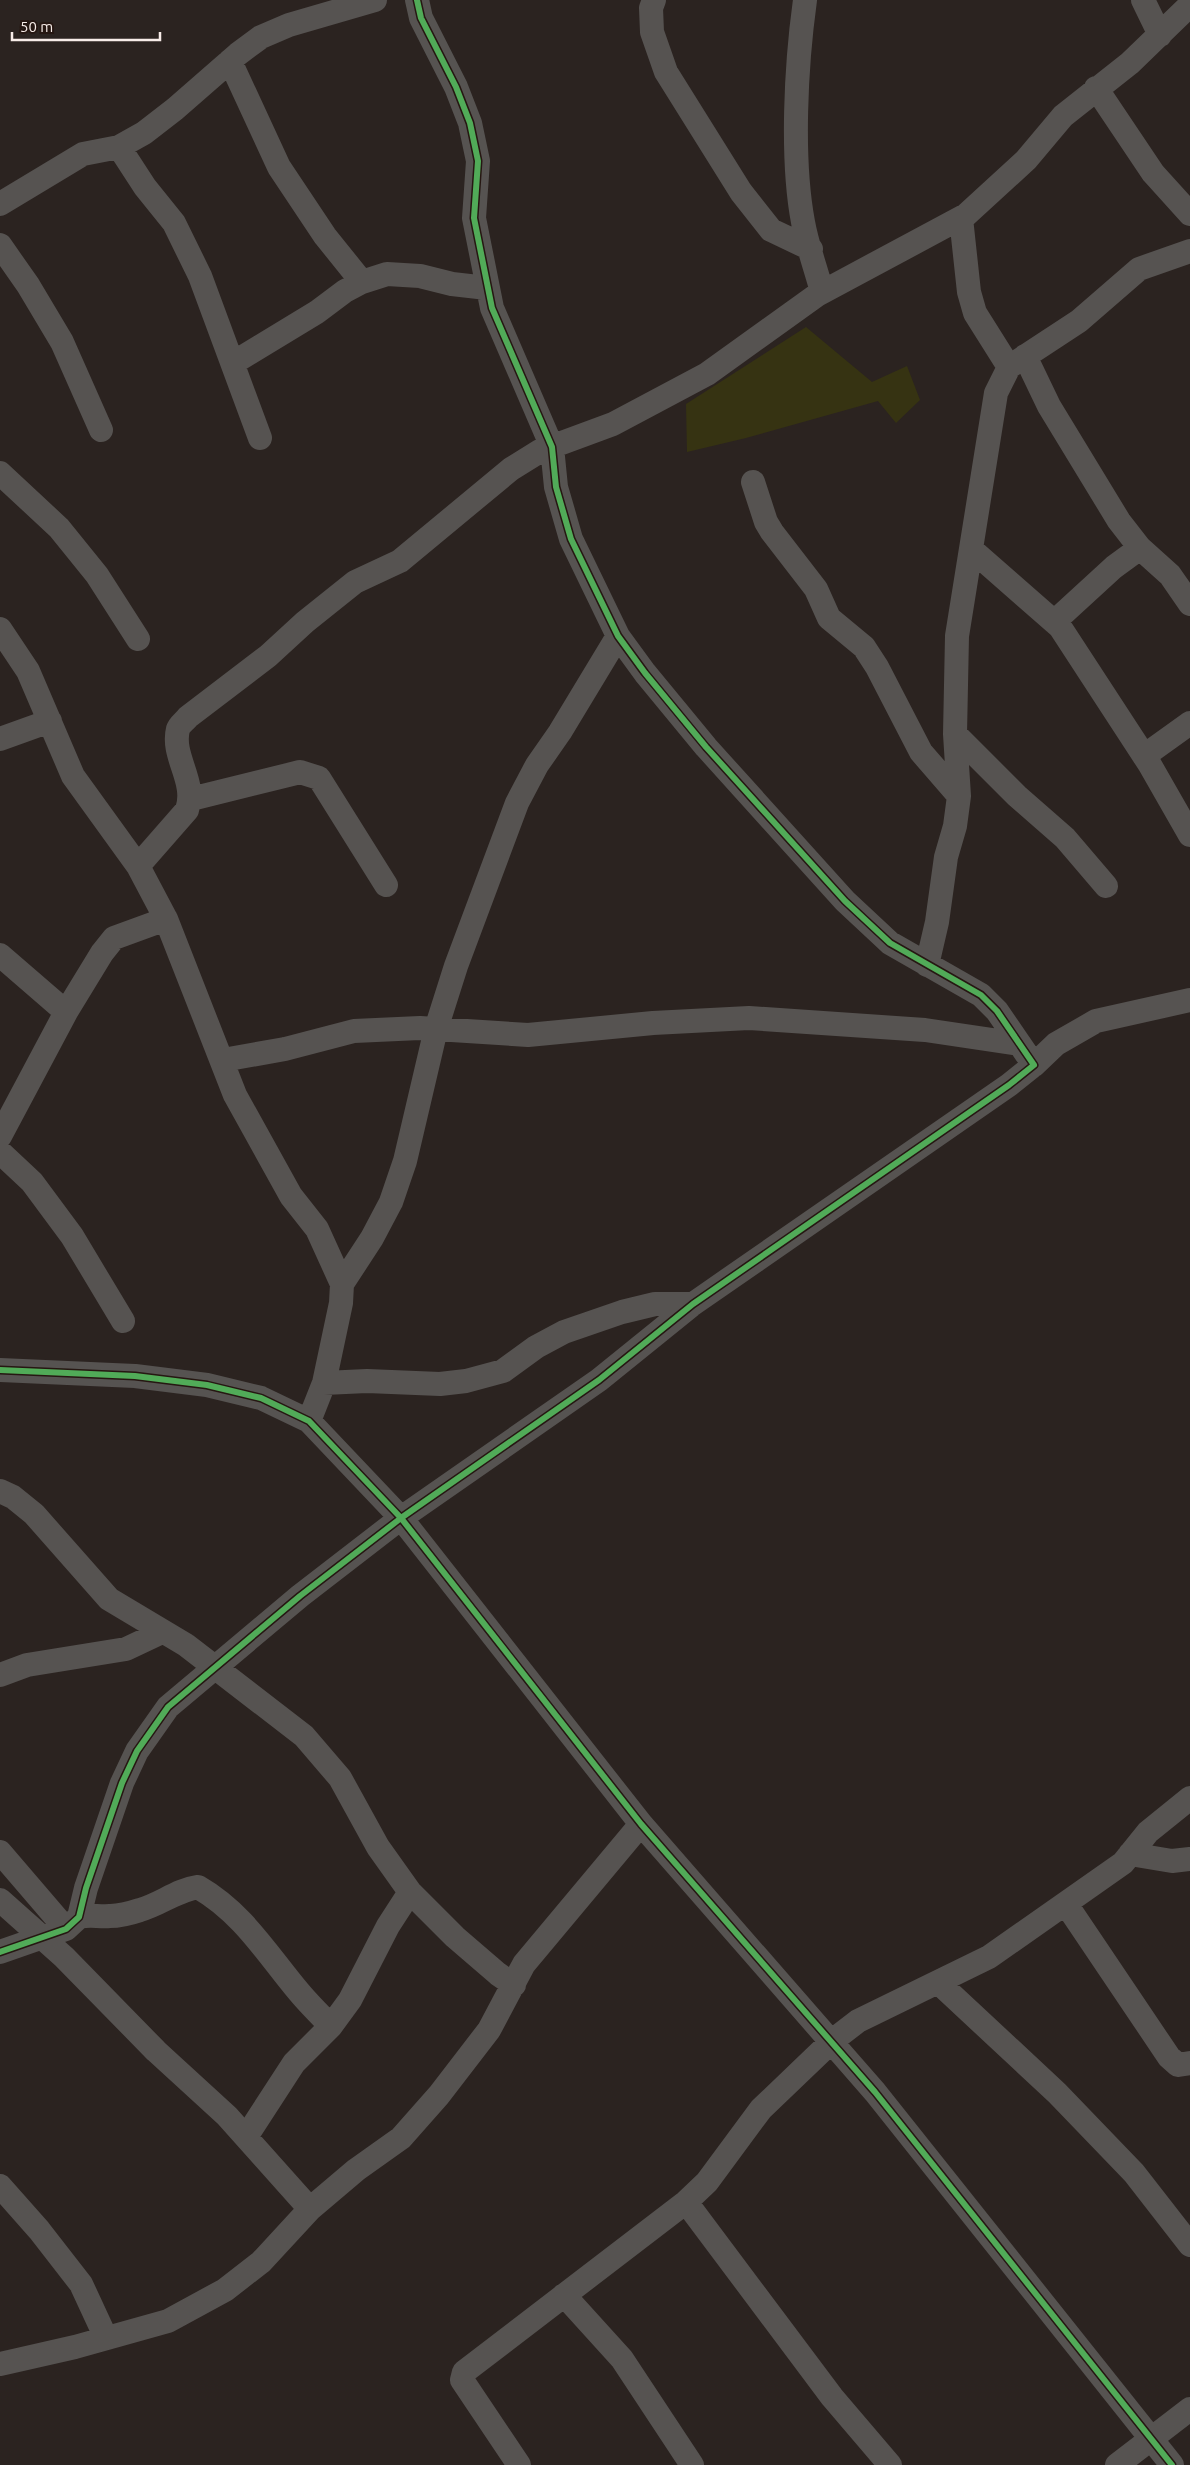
<svg xmlns="http://www.w3.org/2000/svg" width="1190" height="2465" viewBox="0 0 1190 2465" font-family="Ubuntu,sans-serif">
<style>
.green{fill:#363312}
.lines{fill:none;stroke-linecap:round;stroke-linejoin:round}
.minor{stroke:#565351;stroke-width:24}
.cycleway-casing{stroke:#261712;stroke-width:9}
.cycleway{stroke:#51ab58;stroke-width:6}
</style>
<rect width="100%" height="100%" fill="#2b2320"/>
<path class="green" d="M806,327L872,382L907,366L920,400L896,423L878,401L746,438L687,452L686,404Z"/>
<g class="lines">
<path class="minor" d="M654,0L651,8L652,32L666,72L741,192L771,230L811,249
M805,0C796,65 791,158 803,222C807,245 816,269 822,292
M1143,0L1160,35
M230,61L279,167L325,236L362,282
M1096,88L1153,173L1190,214
M119,147L145,187L174,223L200,276L260,438
M0,204L83,154L119,147L144,133L175,109L238,54L261,37L289,25L375,0
M961,218L969,292L975,313L1009,367
M0,245L28,285L62,342L101,430
M1025,356L1049,406L1119,521L1140,548L1170,575L1190,604
M233,363L317,312L345,291L362,282L387,274L420,276L452,284L487,288
M0,473L59,528L97,575L138,639
M753,482L766,522L772,532L816,589L829,618L864,647L877,667L921,752L959,796
M971,549L1060,627L1150,765L1190,835
M1054,622L1114,567L1140,548
M0,629L28,671L73,776L138,866L166,919L235,1095L291,1196L317,1229L342,1284
M955,734L1017,796L1065,838L1106,886
M0,739L50,721
M1144,756L1190,723
M191,799L300,772L319,778L386,885
M138,866L187,810C197,781 171,757 178,729C179,725 185,721 188,717L268,656L305,622L355,582L400,561L511,469L540,451L613,424L707,374L817,295L966,215L1026,160L1063,116L1130,63L1190,5
M0,955L66,1012
M927,965L937,922L946,857L955,826L959,796L955,734L957,636L996,393L1009,367L1079,321L1139,269L1190,251
M223,1060L285,1049L354,1031L420,1028L528,1035L653,1023L749,1018L925,1030L1019,1044
M1034,1065L1056,1044L1096,1021L1190,1000
M0,1136L66,1012L102,953L114,938L166,919
M0,1152L32,1182L72,1236L123,1321
M0,1370L135,1376L207,1385L261,1398L309,1421L401,1518L641,1824L875,2092L1172,2465
M324,1383L367,1381L440,1384L466,1381L503,1371L536,1347L564,1332L622,1312L655,1304H693
M309,1421L324,1383L341,1303L342,1284L372,1238L391,1202L405,1161L436,1029L456,966L517,803L537,765L560,732L618,636
M0,1491L13,1497L34,1514L109,1599L186,1645L304,1736L340,1778L378,1847L410,1892L455,1937L498,1974L514,1985
M0,1675L27,1665L126,1649L162,1632
M0,1852L66,1929
M1130,1854L1172,1861L1190,1859
M0,1900L64,1957L156,2051L227,2116L310,2209
M1066,1904L1169,2057L1178,2065L1190,2063
M79,1917C90,1914 98,1917 110,1916C119,1916 131,1913 140,1910C161,1904 177,1890 198,1887C243,1913 267,1954 299,1992C309,2004 320,2015 331,2026
M0,1952L66,1929L79,1917L86,1888L122,1783L137,1751L168,1707L300,1596L401,1518L599,1380L693,1304L1009,1085L1034,1065L997,1011L981,995L890,943L845,901L706,747L645,673L618,636L571,539L556,487L552,447L492,308L474,218L478,161L470,123L456,87L421,18L417,0
M939,1983L1057,2093L1134,2173L1190,2245
M246,2137L294,2063L331,2026L350,2000L388,1926L410,1892
M0,2186L39,2230L81,2284L106,2338
M686,2202L832,2397L890,2465
M564,2295L622,2359L692,2465
M0,2364L75,2347L168,2321L225,2290L261,2262L310,2209L356,2170L401,2138L439,2095L489,2030L524,1964L641,1824
M519,2465L462,2380L464,2372L686,2202L707,2182L761,2109L832,2041L858,2021L989,1957L1123,1863L1148,1832L1190,1798
M1117,2465L1190,2409"/>
<defs>
<path id="cycleway" d="M0,1370L135,1376L207,1385L261,1398L309,1421L401,1518L641,1824L875,2092L1172,2465
M0,1952L66,1929L79,1917L86,1888L122,1783L137,1751L168,1707L300,1596L401,1518L599,1380L693,1304L1009,1085L1034,1065L997,1011L981,995L890,943L845,901L706,747L645,673L618,636L571,539L556,487L552,447L492,308L474,218L478,161L470,123L456,87L421,18L417,0"/>
</defs>
<use href="#cycleway" class="cycleway-casing"/>
<use href="#cycleway" class="cycleway"/>
</g>
<path d="M12 32v8h148v-8" fill="none" stroke="#f7ece8" stroke-width="2.5"/>
<text x="20" y="32" font-size="15" fill="#f7ece8" stroke="#261712" stroke-width="4" paint-order="stroke">50 m</text>
</svg>
